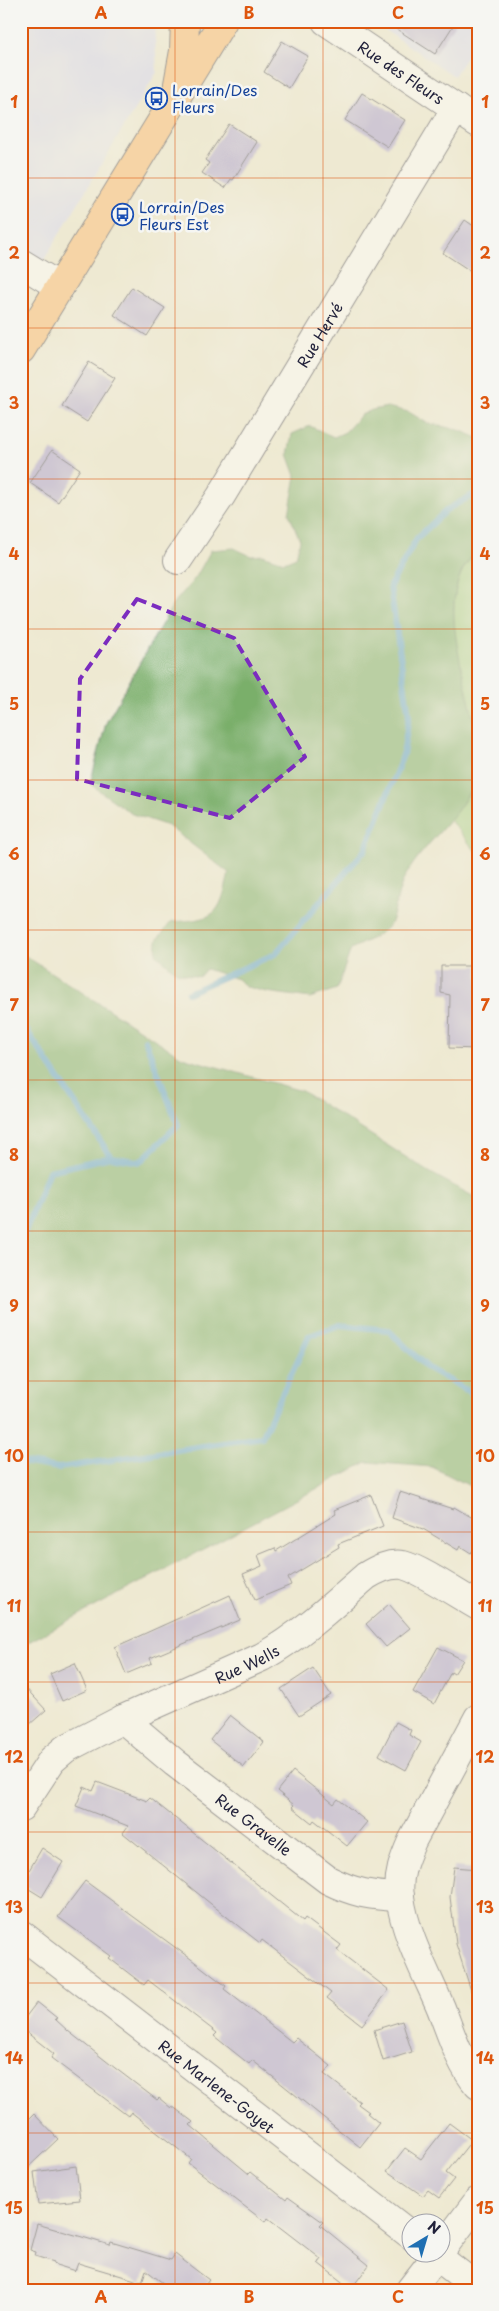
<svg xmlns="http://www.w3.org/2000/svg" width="499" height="2311" viewBox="0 0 499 2311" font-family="'Playpen Sans',sans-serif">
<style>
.built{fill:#d6d8f9}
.green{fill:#99cb7b;stroke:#5e765b}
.forest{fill:#7aaf6b;stroke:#4e6853}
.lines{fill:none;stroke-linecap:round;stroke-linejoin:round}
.stream{stroke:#5aa3d1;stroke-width:6}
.building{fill:#a89ed4}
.minor-casing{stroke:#414052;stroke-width:30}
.major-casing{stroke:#414052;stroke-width:30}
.minor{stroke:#fff;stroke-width:28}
.major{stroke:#ffbb71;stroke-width:28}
.marked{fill:none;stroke:#7b2cbf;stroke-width:4;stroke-dasharray:10 6;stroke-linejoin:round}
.grid{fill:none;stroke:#de560e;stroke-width:1;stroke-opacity:0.55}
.labels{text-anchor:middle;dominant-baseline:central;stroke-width:5;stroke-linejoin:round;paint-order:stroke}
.street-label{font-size:15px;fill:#22223b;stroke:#f6f6f2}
.transit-label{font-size:15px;fill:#164399;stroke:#f6f6f2;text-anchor:start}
.neatline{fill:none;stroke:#de560e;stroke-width:2}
.grid-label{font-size:16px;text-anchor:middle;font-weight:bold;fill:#de560e}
</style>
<rect width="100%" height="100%" fill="#f6f6f2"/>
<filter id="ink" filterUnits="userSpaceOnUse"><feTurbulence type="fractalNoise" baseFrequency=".02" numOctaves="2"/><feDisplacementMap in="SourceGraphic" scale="10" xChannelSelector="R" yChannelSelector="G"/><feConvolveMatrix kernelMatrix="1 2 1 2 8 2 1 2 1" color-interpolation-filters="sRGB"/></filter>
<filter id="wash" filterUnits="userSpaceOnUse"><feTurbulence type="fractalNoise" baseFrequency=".0096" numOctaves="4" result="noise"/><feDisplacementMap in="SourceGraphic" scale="20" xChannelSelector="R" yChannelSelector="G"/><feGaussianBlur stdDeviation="1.12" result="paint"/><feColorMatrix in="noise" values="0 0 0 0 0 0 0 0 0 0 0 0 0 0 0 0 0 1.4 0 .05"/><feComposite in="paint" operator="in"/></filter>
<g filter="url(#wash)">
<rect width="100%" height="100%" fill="#eee9d2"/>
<path class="built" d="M21,21H154L157,72L21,298Z
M371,21H478V39L454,76Z"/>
<path class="green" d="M478,551V854L449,819C455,811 467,800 469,791C472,781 476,745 475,734C469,682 428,593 478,551Z"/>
<path class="forest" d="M387,407L409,412L427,423L459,430L478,438V551C420,600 486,710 477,769C471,809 425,841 406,875C397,891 397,907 391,922C387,932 361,944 351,949L337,989L310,998L266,992L247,987L237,979L206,969L199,977L176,972L156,954L157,940L171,922C216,919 219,917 229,873L168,826L132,814L90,784L106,723L173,604L196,577L211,550L234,548L251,556L263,555L284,562L296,557L300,540L289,514L296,476L288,454L292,434L310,426L334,437L345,432L361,415L372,410Z
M21,953L182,1057L302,1091L431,1173L478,1199V1490L432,1467L367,1462L21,1646Z"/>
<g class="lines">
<path class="stream" d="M188,993L275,954L365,850L403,755L409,716L390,586L417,538L448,509L478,492
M21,1022L111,1157
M21,1243L49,1171L111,1157L140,1162L178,1125L145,1040
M21,1462L59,1468L262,1437L309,1336L340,1325L388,1330L428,1368L478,1397"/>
</g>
<g id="blocks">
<path class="building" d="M384,21H456L435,54Z
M282,41L308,56L289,88L264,72Z
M362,93L405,120L388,147L345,120Z
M229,124L257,142L233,180L231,179L225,188L202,173L209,163L205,160Z
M465,220L478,229V276L443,253Z
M132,287L165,308L147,336L114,315Z
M89,362L115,378L87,422L62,406Z
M52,450L80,469L58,502L30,483Z
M441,966H478L477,1049L449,1048L450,995L441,993Z
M400,1492L453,1509L454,1507L478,1521V1541L471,1553L460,1546L458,1550L423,1529L392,1518Z
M371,1495L383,1526L338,1544L339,1547L288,1578L291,1585L255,1600L243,1574L262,1566L258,1555L275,1548L276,1551L336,1514L334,1510Z
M230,1595L240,1620L150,1658L152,1663L126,1674L115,1647Z
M389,1604L410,1628L386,1647L366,1624Z
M438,1647L463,1660L454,1674L451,1672L434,1704L413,1692Z
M75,1663L87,1690L62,1701L50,1674Z
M313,1668L331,1695L299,1716L281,1689Z
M21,1683L46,1710L21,1732Z
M230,1715L264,1742L244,1767L210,1740Z
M396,1722L411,1730L409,1735L421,1742L406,1770L379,1755Z
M293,1771L334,1804L338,1799L367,1822L347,1846L314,1820L312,1823L292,1807L294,1805L277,1791Z
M97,1782L147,1801L150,1798L303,1921L305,1918L341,1945L337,1950L389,1990L362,2025L327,1998L331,1993L262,1940L260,1943L242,1929L123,1833L128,1826L76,1806L84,1787L93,1791Z
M42,1848L63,1862L42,1897L21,1884Z
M454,1867L478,1869V1999L474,2000L456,1944L450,1897Z
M85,1881L191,1959L226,1986L224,1989L292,2042L296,2038L331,2066L324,2074L360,2102L358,2104L369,2112L367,2113L379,2123L360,2147L252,2060L249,2064L214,2036L217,2033L148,1980L144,1985L109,1958L111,1956L58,1917Z
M37,2002L57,2018L55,2019L68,2031L115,2068L157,2100L159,2098L171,2108L172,2106L193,2122L190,2125L249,2174L251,2172L286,2200L288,2197L323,2222L320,2225L369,2265L351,2289L318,2263L321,2259L268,2218L265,2222L188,2163L191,2159L131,2112L128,2116L51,2058L54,2054L21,2028V2023Z
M402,2021L412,2052L383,2061L374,2030Z
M34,2114L58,2139L21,2174V2127Z
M449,2123L472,2140L446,2173L454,2179L439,2198L428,2190L423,2196L387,2171L405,2148L421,2159Z
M76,2166L80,2200L38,2204L34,2172Z
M37,2224L110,2245L111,2242L171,2260L175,2254L209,2280L201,2290H172L146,2270L142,2282L78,2263L75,2271L53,2264L54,2262L35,2256L36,2252L30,2250Z"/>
</g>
</g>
<g filter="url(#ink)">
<use href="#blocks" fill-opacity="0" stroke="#414052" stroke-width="1"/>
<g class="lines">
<defs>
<g id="minor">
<path id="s1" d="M326,21L478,123"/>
<path d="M21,263L60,287"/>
<path id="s2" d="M178,560L221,496L456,108"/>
<path d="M478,1718L412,1841C404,1859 397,1876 400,1897C405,1935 426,1973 441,2008C451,2034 460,2064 478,2085"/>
<path id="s3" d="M123,1719L175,1763L328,1880C354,1893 371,1896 400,1897"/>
<path id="s4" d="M21,1807L52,1760L65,1749L123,1719L262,1657C301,1635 333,1605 366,1576C377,1569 389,1563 403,1565C420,1569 460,1596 478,1606"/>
<path id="s5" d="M21,1934L412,2236"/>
<path d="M442,2249L478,2201"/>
<path d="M434,2254L478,2288"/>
<path d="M410,2290L438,2254"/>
</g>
<path id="major" d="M178,84L184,51L185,21
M21,350L223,21"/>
</defs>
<use href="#minor" class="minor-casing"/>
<use href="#major" class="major-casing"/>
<use href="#minor" class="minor"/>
<use href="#major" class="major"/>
</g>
</g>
<path d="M0 0H499V2311H0ZM137,599L234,638L305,757L230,818L77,779L80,679Z" fill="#eee9d2" fill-opacity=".55" fill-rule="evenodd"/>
<path class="marked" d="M137,599L234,638L305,757L230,818L77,779L80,679Z"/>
<path class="grid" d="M175,21V2290M323,21V2290M21,178H478M21,328H478M21,479H478M21,629H478M21,780H478M21,930H478M21,1080H478M21,1231H478M21,1381H478M21,1532H478M21,1682H478M21,1832H478M21,1983H478M21,2133H478"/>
<defs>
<symbol id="bus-ring" viewBox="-11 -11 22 22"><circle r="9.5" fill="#f6f6f2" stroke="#1a4fb4" stroke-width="1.5"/><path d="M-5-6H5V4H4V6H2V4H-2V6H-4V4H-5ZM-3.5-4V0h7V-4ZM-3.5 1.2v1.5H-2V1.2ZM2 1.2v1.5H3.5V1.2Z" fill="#1a4fb4"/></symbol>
</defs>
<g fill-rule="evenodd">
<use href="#bus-ring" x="144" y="86" width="25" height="25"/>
<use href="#bus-ring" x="110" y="202" width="25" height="25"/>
</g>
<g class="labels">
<g class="street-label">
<text stroke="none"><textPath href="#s1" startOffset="91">Rue des Fleurs</textPath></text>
<text stroke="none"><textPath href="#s2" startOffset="266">Rue Hervé</textPath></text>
<text stroke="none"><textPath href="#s4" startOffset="274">Rue Wells</textPath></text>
<text stroke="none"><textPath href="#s3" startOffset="168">Rue Gravelle</textPath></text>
<text stroke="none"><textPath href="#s5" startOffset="248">Rue Marlene-Goyet</textPath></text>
</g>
<g class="transit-label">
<text x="172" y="89">Lorrain/Des<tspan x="172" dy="17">Fleurs</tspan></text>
<text x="139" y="206">Lorrain/Des<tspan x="139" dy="17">Fleurs Est</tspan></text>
</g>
</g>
<rect width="499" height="2311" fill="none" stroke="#f6f6f2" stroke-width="55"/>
<g transform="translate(426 2238) rotate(38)"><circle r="24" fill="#f6f6f2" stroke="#a1a1a9"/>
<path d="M0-4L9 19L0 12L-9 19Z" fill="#1f6fb2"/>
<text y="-8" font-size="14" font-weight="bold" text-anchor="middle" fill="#22223b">N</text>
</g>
<rect x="28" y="28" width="444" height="2256" class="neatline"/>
<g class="grid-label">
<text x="101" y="19">A</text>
<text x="249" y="19">B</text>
<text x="398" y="19">C</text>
<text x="14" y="108">1</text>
<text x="485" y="108">1</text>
<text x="14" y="259">2</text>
<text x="485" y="259">2</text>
<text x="14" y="409">3</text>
<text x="485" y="409">3</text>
<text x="14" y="560">4</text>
<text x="485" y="560">4</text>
<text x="14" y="710">5</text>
<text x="485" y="710">5</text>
<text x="14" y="860">6</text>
<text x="485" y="860">6</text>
<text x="14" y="1011">7</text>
<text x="485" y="1011">7</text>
<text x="14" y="1161">8</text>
<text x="485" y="1161">8</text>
<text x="14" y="1312">9</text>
<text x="485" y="1312">9</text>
<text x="14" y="1462">10</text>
<text x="485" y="1462">10</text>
<text x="14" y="1612">11</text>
<text x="485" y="1612">11</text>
<text x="14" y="1763">12</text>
<text x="485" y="1763">12</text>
<text x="14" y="1913">13</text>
<text x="485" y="1913">13</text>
<text x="14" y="2064">14</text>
<text x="485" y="2064">14</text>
<text x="14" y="2214">15</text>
<text x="485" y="2214">15</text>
<text x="101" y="2303">A</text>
<text x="249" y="2303">B</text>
<text x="398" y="2303">C</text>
</g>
</svg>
